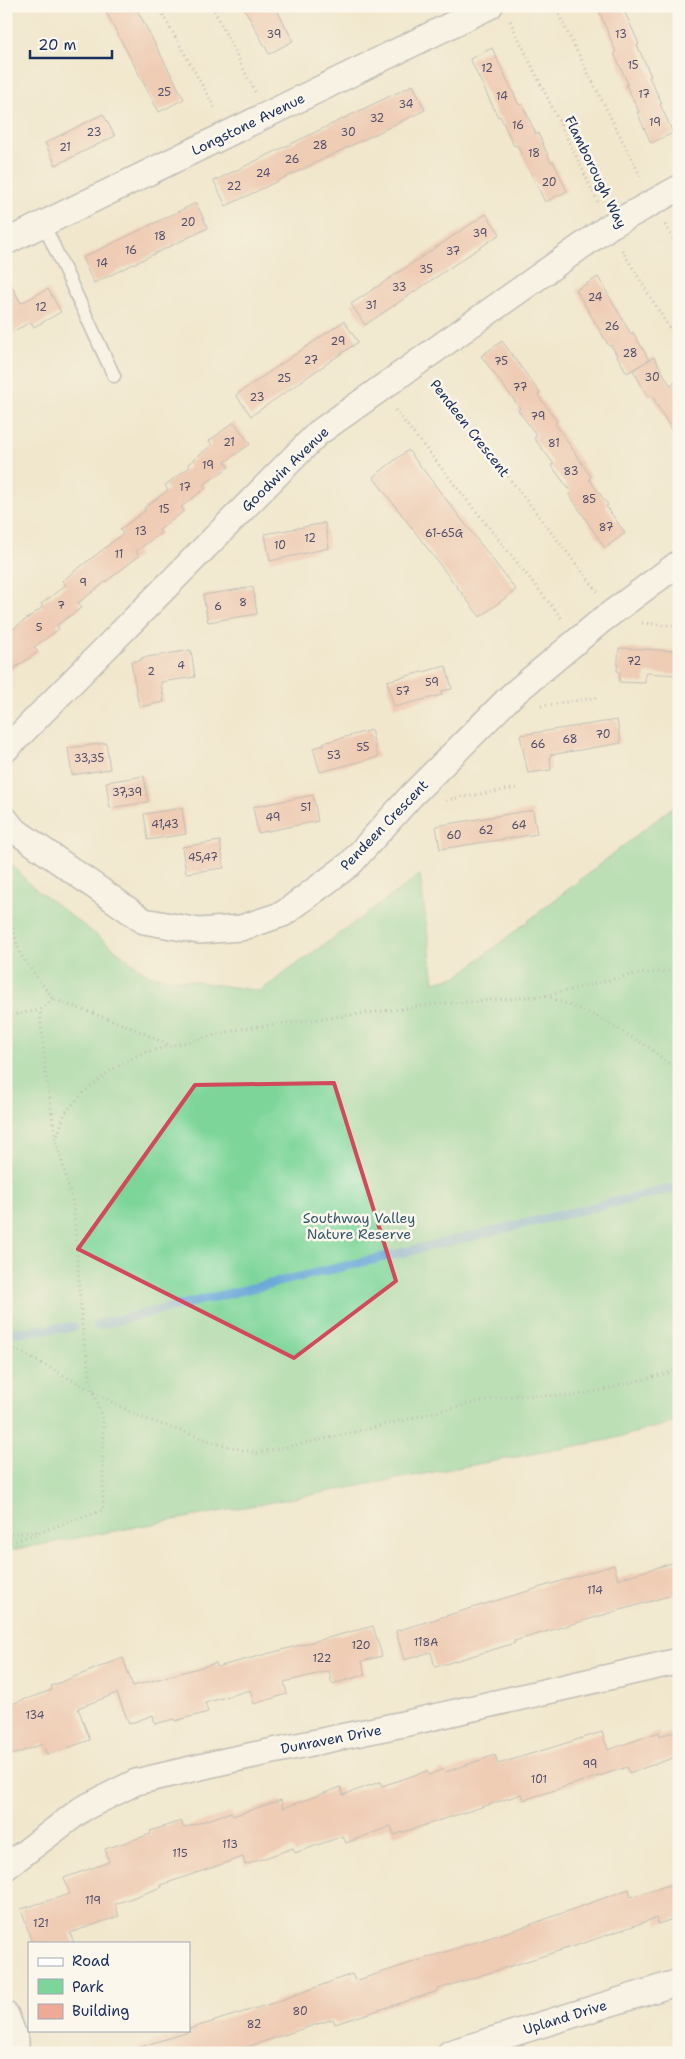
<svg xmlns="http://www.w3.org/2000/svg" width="685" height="2059" viewBox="0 0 685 2059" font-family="'Shantell Sans',sans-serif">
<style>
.green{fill:#7dd59a;stroke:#4c827c}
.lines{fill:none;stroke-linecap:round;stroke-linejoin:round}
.stream{stroke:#64a4d7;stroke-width:9}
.building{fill:#eeaa96}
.lane-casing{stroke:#868b96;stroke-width:15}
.street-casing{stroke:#868b96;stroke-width:28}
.path{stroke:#868b96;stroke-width:3;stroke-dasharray:1 4;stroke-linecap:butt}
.lane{stroke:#fff;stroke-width:12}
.street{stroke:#fff;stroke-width:25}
.marked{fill:none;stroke:#d1495b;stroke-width:4;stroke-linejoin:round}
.labels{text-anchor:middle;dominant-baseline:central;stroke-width:5;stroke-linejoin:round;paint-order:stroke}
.number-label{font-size:11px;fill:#504e6c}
.street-label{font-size:14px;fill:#1b2f5e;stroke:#fbf7ec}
.park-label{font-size:14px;fill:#34586d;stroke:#fbf7ec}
</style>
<rect width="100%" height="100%" fill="#fbf7ec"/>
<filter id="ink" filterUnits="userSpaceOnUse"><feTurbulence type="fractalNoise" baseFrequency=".02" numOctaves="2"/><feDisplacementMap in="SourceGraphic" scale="10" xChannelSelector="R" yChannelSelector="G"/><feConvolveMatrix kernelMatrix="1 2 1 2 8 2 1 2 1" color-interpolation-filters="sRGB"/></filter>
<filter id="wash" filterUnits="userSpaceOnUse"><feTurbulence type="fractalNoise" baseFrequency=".0096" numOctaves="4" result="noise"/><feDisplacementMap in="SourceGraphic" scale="20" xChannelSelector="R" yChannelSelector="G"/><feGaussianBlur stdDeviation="1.12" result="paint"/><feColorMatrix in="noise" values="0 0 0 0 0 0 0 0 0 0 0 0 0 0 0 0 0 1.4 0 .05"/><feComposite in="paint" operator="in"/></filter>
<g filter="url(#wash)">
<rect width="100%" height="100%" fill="#f1e7cd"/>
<path class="green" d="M679,802V1421L608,1440L6,1551V857L29,884L149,975L260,991L420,875L434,982L458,976Z"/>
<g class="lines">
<path class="stream" d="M97,1325L679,1187
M6,1333L74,1327"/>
</g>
<g id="blocks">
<path class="building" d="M103,6H135L184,99L159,112Z
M243,6H275L293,41L269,54Z
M597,6H622L639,44L637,45L651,76L649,77L662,103L660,104L673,133L651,143L637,112H639L626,85L628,84L614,53L616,52Z
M492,48L519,105L522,104L536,134L538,133L551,162L553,161L567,191L545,202L517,145L514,146L500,116L498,117L470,59Z
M413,85L425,110L226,206L214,181Z
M103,114L115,136L56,165L45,143Z
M196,203L208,228L94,283L82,258Z
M486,214L500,234L365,325L351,304Z
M6,276L21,303L48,289L61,312L34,327L31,322L6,335Z
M598,277L631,334L633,332L649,360L627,373L611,345L609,346L576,290Z
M344,321L358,342L251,416L236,395Z
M502,341L540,393L538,395L557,421L555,423L591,477L589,479L608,505L606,506L625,533L605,548L569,494L571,492L551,465L554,464L534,438L537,436L518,410L520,408L481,356Z
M654,357L670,385L679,380V443L652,396L648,397L633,370Z
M234,422L250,444L225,462L229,467L203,485L206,488L181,507L184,511L159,530L161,533L136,551L139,556L78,603L82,607L57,625L59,629L34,647L38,652L6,674V634L43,607L41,604L66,585L62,581L123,534L120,529L145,511L144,508L168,490L165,485L190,467L188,464L212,445L209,441Z
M408,450L516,590L480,617L373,477Z
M325,523L329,548L270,561L265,534Z
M253,587L257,614L208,622L203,595Z
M619,648L679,651V675L645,673V683L619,682L620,673L617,671Z
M191,650L195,677L161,682L164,702L139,707L131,662L142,660L141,658Z
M446,666L452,689L441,691L442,695L394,707L387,681Z
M617,720L621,743L550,755L551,770L528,773L520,735Z
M371,730L378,757L320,772L313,748L324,745L323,743Z
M106,743L110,769L72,775L68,748Z
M144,776L148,802L110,808L106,782Z
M313,795L318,821L258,833L253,807Z
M182,808L186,834L148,840L144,814Z
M533,810L537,834L440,849L436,826Z
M220,841L224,868L186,873L182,847Z
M679,1561V1593L514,1641L515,1643L435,1667L431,1652L404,1660L396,1631L614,1565L618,1579Z
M373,1626L382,1656L362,1661L365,1675L332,1684L329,1671L284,1682L287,1694L254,1704L250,1690L205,1703L208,1712L175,1721L174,1719L155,1724L153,1715L129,1724L117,1693L78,1708L90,1740L47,1755L43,1744L6,1757V1706L52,1690L51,1686L123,1658L133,1686L216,1663L217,1667Z
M679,1730V1756L629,1773L627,1767L524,1800L522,1794L394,1835L391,1826L346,1843L343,1836L295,1853L293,1848L245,1865L243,1857L161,1885L162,1887L115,1904L119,1916L70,1933L74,1943H32L21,1909L70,1894L64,1878L109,1862L105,1849L151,1834L150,1831L181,1821L184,1828L231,1812L233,1816L281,1800L283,1808L341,1787L343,1795L380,1782L382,1786L427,1771L429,1775L444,1769L446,1772L495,1755L498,1764L602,1732L608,1750L659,1732L660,1736Z
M679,1882V1917L658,1924L656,1918L584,1943L438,1989V1991L335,2024L333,2019L228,2053H139V2047L189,2032V2029L273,2003L352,1974L355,1981L532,1924L629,1889L631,1897Z"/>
</g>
</g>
<g filter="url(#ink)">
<use href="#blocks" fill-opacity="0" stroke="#868b96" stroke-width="1"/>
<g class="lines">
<defs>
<path id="lane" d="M43,223L114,376"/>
<path id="street" d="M6,242L490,6
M6,749L318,433L610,226L679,188
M6,820L13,829L144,921L199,931L241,928L283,914L350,864L411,796L512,695L602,620L679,563
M6,1867L82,1809L136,1782L230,1760L408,1723L679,1661
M6,2015L16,2041V2053
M450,2053L679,1982"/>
</defs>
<use href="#lane" class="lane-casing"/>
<use href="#street" class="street-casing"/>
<path class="path" d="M158,6L216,110
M212,6L255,92
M554,6L642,179
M510,21L598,202
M665,225L679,248
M622,250L679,344
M434,382L598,592
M395,410L563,620
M642,623L679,626
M541,706L600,697
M446,800L517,788
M6,900L10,858
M6,904L20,954L53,999L130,1027L171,1046
M546,996L594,1015L647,1046L668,1063L679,1066
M6,1016L40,1010
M56,1140L65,1113L83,1093L111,1070L142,1053L240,1029L439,1004L545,996L630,975L679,970
M6,1344L140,1417L219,1444L257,1453L334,1437L477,1402L518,1395L573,1396L603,1390L679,1370
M6,1535L38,1531
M6,1544L103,1510V1420L93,1391L83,1336L73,1203L56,1140L46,1077L40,1010L53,999"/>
<use href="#lane" class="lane"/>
<use href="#street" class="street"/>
</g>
</g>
<path d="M0 0H685V2059H0ZM334,1083L396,1281L294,1358L78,1249L195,1085Z" fill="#f1e7cd" fill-opacity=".55" fill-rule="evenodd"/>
<path class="marked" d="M334,1083L396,1281L294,1358L78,1249L195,1085Z"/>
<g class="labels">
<g class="number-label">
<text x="274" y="34">39</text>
<text x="621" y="34">13</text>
<text x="633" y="65">15</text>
<text x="487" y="68">12</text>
<text x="164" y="92">25</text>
<text x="644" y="94">17</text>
<text x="502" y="96">14</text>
<text x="406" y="104">34</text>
<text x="377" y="118">32</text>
<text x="655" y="122">19</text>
<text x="518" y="125">16</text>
<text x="94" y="132">23</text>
<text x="348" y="132">30</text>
<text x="320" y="145">28</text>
<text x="65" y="147">21</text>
<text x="534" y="153">18</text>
<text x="292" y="159">26</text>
<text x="263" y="173">24</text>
<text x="549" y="182">20</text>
<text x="234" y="186">22</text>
<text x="188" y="222">20</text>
<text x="480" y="233">39</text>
<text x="160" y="236">18</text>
<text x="131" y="250">16</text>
<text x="453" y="251">37</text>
<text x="102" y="263">14</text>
<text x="426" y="269">35</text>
<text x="399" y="287">33</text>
<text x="595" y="297">24</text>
<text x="371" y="305">31</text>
<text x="41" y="307">12</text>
<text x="612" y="326">26</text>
<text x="338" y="341">29</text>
<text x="630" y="353">28</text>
<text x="311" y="360">27</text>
<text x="501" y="361">75</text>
<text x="652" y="377">30</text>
<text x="284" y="378">25</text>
<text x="520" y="387">77</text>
<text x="257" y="397">23</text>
<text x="538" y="416">79</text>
<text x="229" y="442">21</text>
<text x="554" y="443">81</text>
<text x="208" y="465">19</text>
<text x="571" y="471">83</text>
<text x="185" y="487">17</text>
<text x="589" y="499">85</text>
<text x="164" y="509">15</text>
<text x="606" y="527">87</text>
<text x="141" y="531">13</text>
<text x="444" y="533">61-65G</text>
<text x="310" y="538">12</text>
<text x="280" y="545">10</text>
<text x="119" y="554">11</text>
<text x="83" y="582">9</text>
<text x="243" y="602">8</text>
<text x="61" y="605">7</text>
<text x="218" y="606">6</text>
<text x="39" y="627">5</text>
<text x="634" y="661">72</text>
<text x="181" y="665">4</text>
<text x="151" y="671">2</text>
<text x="432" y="682">59</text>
<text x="403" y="691">57</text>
<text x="603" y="734">70</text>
<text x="570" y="739">68</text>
<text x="538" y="744">66</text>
<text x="363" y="747">55</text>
<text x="334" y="755">53</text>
<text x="89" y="758">33,35</text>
<text x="127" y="792">37,39</text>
<text x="306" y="807">51</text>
<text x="273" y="817">49</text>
<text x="165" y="824">41,43</text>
<text x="519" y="825">64</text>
<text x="486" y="830">62</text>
<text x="454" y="835">60</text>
<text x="203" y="857">45,47</text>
<text x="595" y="1590">114</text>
<text x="426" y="1642">118A</text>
<text x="361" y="1645">120</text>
<text x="322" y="1658">122</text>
<text x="35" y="1715">134</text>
<text x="590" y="1764">99</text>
<text x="539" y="1779">101</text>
<text x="230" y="1844">113</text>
<text x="180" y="1853">115</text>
<text x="93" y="1900">119</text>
<text x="41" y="1923">121</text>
<text x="300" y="2011">80</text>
<text x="254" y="2024">82</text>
</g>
<g class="street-label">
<text transform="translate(248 124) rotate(-26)">Longstone Avenue</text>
<text transform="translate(596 172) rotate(64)">Flamborough Way</text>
<text transform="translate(470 428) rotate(52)">Pendeen Crescent</text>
<text transform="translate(285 469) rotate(-44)">Goodwin Avenue</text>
<text transform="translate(384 825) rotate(-46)">Pendeen Crescent</text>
<text transform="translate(331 1739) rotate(-11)">Dunraven Drive</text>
<text transform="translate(565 2017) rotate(-17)">Upland Drive</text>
</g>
<g class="park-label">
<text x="359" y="1218">Southway Valley<tspan x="359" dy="16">Nature Reserve</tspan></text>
</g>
</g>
<rect width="685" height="2059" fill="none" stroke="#fbf7ec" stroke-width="25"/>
<rect x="28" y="1942" width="162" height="90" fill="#fbf7ec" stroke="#a1a7b3"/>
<rect x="38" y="1958" width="25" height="8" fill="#ffffff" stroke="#a1a7b3"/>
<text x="72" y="1966" font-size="15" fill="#1b2f5e">Road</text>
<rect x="38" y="1979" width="25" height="15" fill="#7dd59a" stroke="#a1a7b3"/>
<text x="72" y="1992" font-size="15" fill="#1b2f5e">Park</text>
<rect x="38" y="2004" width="25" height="15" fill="#eeaa96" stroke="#a1a7b3"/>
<text x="72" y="2016" font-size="15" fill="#1b2f5e">Building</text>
<path d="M30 50v8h82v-8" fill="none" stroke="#1b2f5e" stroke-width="2.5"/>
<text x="38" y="50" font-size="15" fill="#1b2f5e" stroke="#fbf7ec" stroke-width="4" paint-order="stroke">20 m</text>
</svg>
